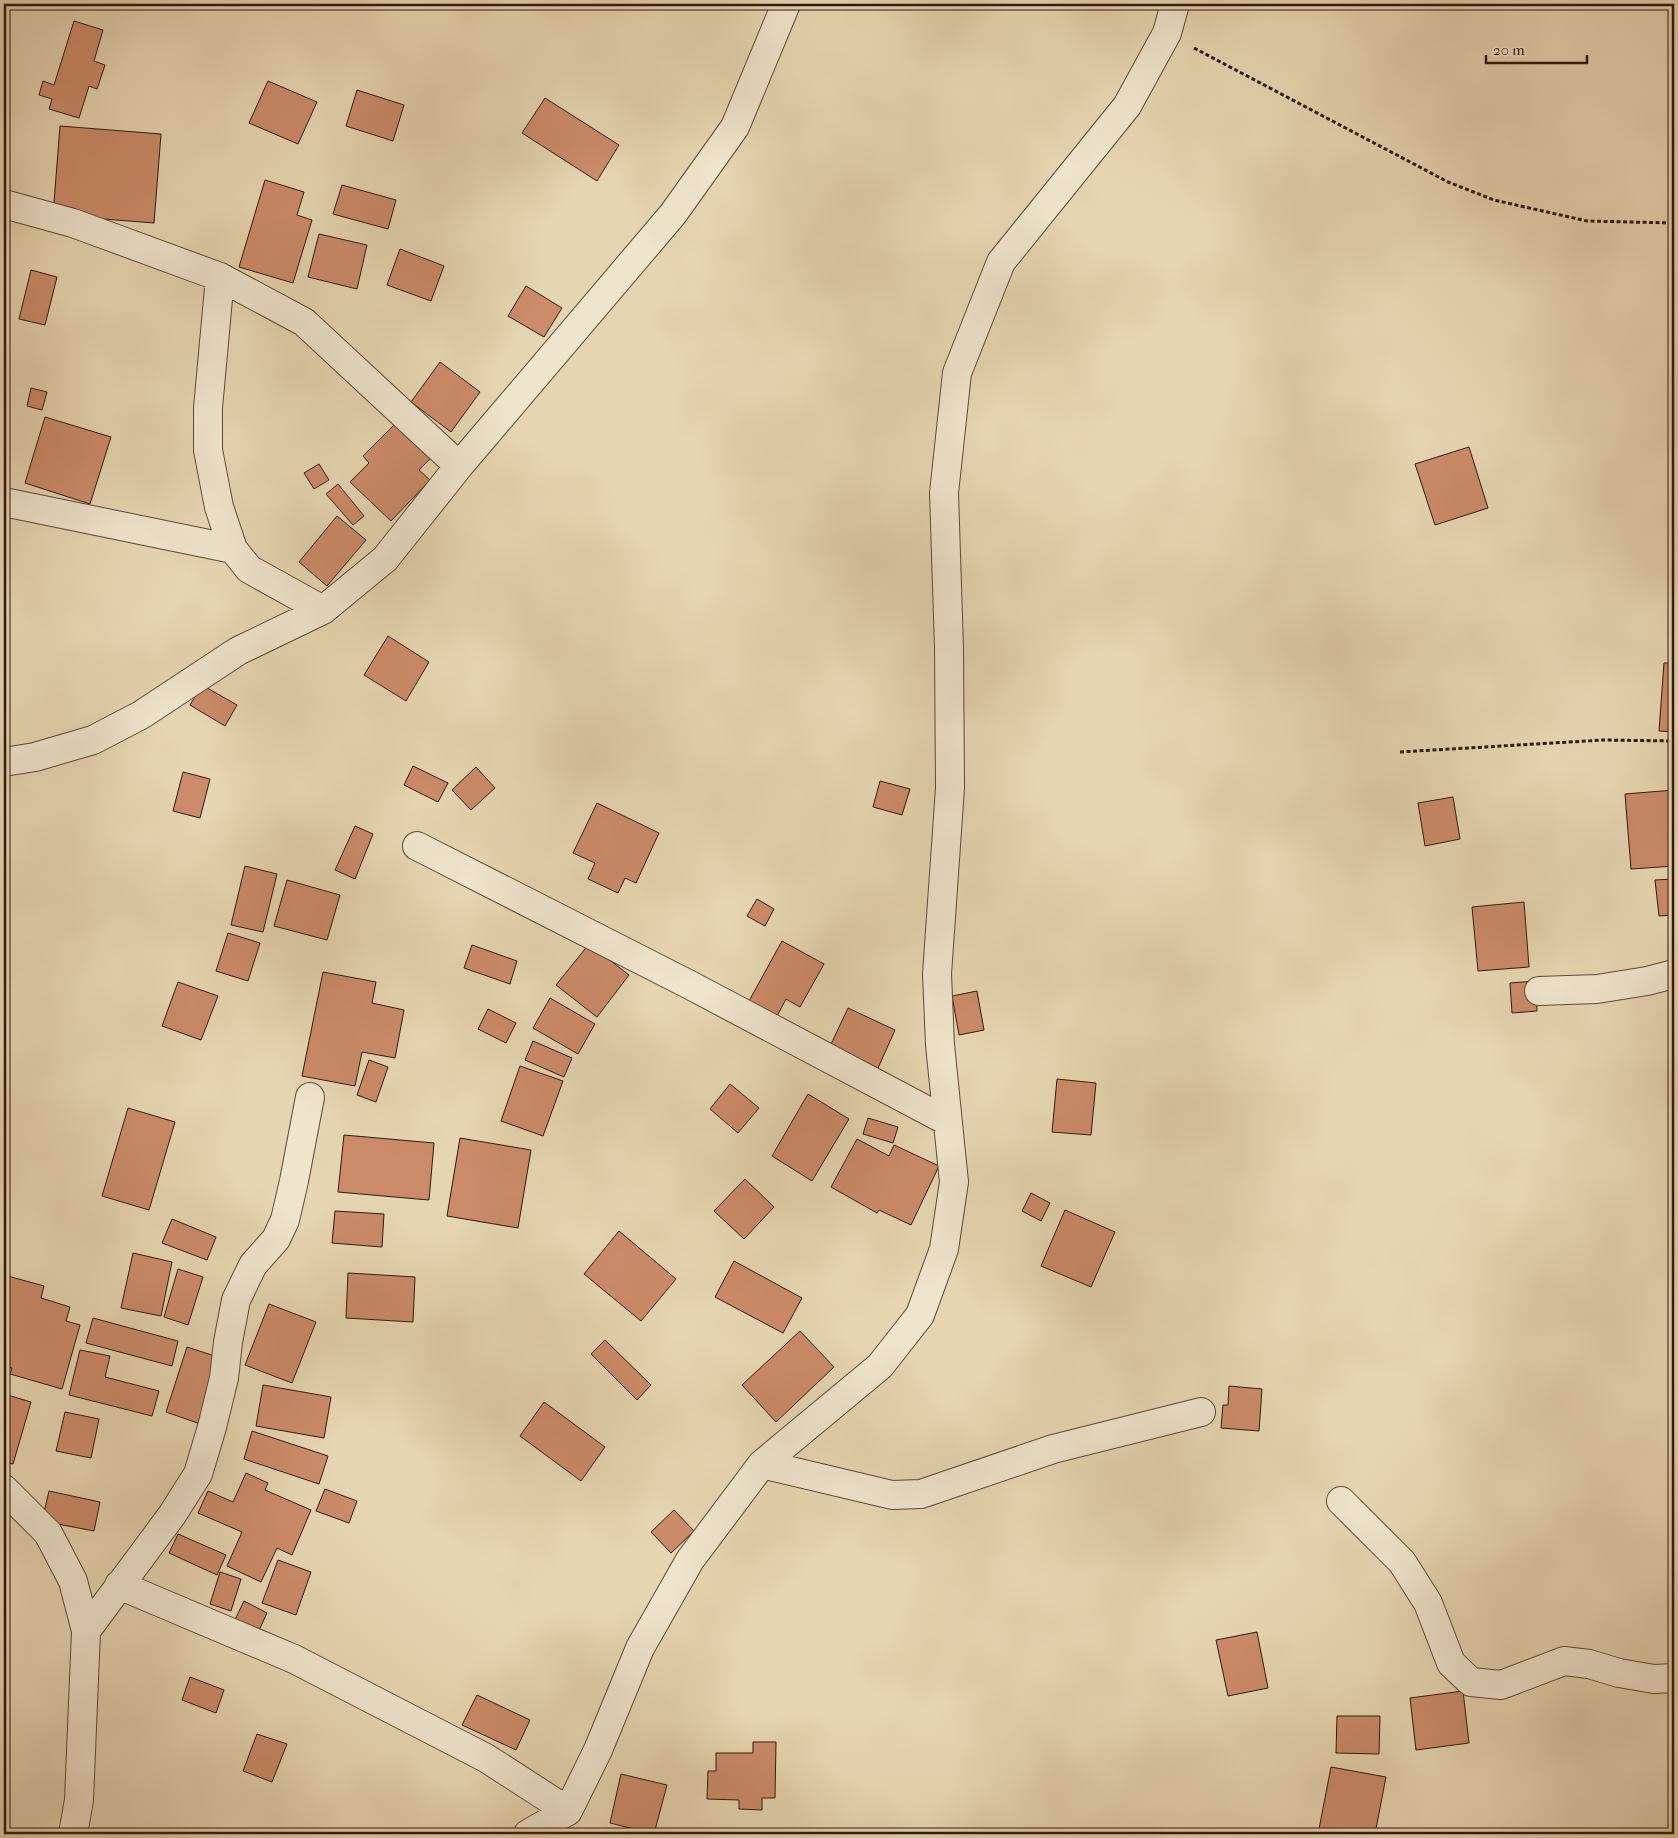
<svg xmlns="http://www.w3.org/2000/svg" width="1678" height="1838" viewBox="0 0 1678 1838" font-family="'IM FELL French Canon',serif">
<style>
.building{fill:#cc8b6a;stroke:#2f190d}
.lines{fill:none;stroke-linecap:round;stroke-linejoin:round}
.minor-casing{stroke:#5d4836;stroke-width:30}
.path{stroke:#2f190d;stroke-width:3;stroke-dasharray:4 2.5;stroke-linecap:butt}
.minor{stroke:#efe4cc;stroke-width:28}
</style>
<rect width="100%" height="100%" fill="#e6d5b1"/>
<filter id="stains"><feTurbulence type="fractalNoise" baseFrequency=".004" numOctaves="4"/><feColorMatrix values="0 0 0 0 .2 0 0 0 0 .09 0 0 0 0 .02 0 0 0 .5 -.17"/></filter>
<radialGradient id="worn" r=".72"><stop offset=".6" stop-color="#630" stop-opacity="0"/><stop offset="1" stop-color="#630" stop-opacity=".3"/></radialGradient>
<path class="building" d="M74,21L103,30L94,61L105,65L97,89L89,86L79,118L49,109L52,99L39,95L43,81L54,85Z
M268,81L317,102L298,144L249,123Z
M357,90L404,105L393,141L346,126Z
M545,98L619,145L597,181L522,133Z
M60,126L161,134L154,223L53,215Z
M265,180L304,192L297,215L312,220L293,283L239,267Z
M342,185L396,200L388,229L333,214Z
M319,234L367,245L357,289L308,277Z
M400,249L444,266L431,301L387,285Z
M31,270L57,277L45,325L19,319Z
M526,286L562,308L544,337L508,316Z
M440,362L480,392L451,432L411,402Z
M31,388L47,392L42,410L27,406Z
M45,417L111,437L90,504L25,483Z
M395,424L430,459L419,470L430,480L391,521L350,482L369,463L363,456Z
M1469,447L1488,508L1435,525L1415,464Z
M319,464L329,480L314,489L304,473Z
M338,484L364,516L353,525L326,494Z
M337,516L366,540L327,586L299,562Z
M388,636L429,662L406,701L364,675Z
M1664,663H1674V732L1659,731Z
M202,685L237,705L225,726L190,705Z
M413,766L448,783L438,802L404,785Z
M476,767L495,788L471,810L452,790Z
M183,772L210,779L200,818L173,811Z
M880,781L910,789L902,815L873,807Z
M1674,790V866L1631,869L1625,794Z
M1453,797L1460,839L1425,846L1418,803Z
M597,803L659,833L636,883L625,878L618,893L588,879L595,863L573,853Z
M355,826L373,834L355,879L335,870Z
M245,866L277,874L263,932L231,925Z
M1674,879V929L1673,915L1659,916L1655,880Z
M287,880L340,895L327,940L274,926Z
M757,899L774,909L765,926L747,916Z
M1524,902L1529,967L1478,971L1472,907Z
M228,933L260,943L248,981L216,971Z
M782,941L824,964L800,1007L786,999L777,1016L749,1001Z
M589,944L629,975L597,1017L556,985Z
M472,945L517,961L510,984L464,968Z
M323,972L376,982L372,1003L404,1010L395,1058L362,1052L355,1086L302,1076Z
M1536,981L1537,1011L1512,1013L1510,983Z
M178,982L218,996L201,1040L162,1026Z
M977,991L984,1030L959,1035L952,996Z
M550,998L595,1024L578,1054L533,1028Z
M848,1008L895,1030L874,1077L826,1055Z
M488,1009L516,1023L506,1043L478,1029Z
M533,1041L572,1058L564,1077L525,1060Z
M369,1060L388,1067L376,1102L357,1095Z
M520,1066L563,1081L543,1136L501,1121Z
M1057,1079L1096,1083L1091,1135L1052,1132Z
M730,1084L759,1108L738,1133L710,1109Z
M808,1094L849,1119L812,1181L772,1156Z
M128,1108L175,1122L149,1210L102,1196Z
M868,1118L898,1127L893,1143L863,1134Z
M344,1135L434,1143L429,1200L338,1192Z
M460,1138L531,1150L518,1228L447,1216Z
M857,1139L889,1156L894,1145L939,1166L911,1225L879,1210L877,1213L831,1187Z
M745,1179L774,1207L744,1239L714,1211Z
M1031,1193L1050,1203L1041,1221L1022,1211Z
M1065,1210L1115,1232L1091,1287L1041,1266Z
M335,1211L384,1214L382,1247L332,1243Z
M172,1219L216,1237L207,1260L162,1243Z
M619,1231L676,1279L641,1321L584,1274Z
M133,1253L172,1262L161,1316L121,1308Z
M734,1261L802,1298L783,1333L715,1297Z
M178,1269L203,1277L188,1325L164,1317Z
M348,1273L415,1277L413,1322L346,1318Z
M4,1275L44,1286L41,1298L70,1307L66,1321L80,1325L62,1389L10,1374L12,1368L4,1366Z
M269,1304L316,1322L292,1383L245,1365Z
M93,1318L178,1341L172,1366L86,1343Z
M800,1331L834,1367L776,1422L742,1385Z
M605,1340L651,1385L637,1400L591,1354Z
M187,1347L218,1357L209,1427L166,1412Z
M80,1350L110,1356L105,1377L159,1391L152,1416L69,1395Z
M263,1385L331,1397L324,1438L256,1426Z
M1229,1386L1262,1389L1259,1431L1221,1428L1223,1405H1228Z
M4,1394L31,1402L13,1464L4,1462Z
M544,1402L605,1447L581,1481L520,1436Z
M65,1412L99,1419L91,1458L56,1451Z
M252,1431L328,1456L319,1484L244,1459Z
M246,1473L268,1483L265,1490L311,1510L292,1555L277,1548L261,1582L227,1566L242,1532L198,1513L208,1491L233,1502Z
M325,1489L357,1501L349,1523L316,1511Z
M49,1491L100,1502L94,1531L42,1521Z
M674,1510L694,1531L671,1553L651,1532Z
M178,1534L226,1555L217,1575L169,1553Z
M278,1560L311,1572L296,1615L262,1603Z
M220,1572L241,1579L231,1611L210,1604Z
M244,1601L267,1613L256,1637L232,1626Z
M1257,1632L1268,1688L1228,1696L1216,1640Z
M190,1677L224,1690L216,1713L182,1700Z
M1463,1691L1469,1743L1416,1750L1410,1698Z
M477,1695L530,1720L516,1750L462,1725Z
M1337,1716H1380L1379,1754L1336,1753Z
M257,1734L287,1744L272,1782L243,1771Z
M753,1742H776L775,1798H762V1810L739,1809V1800L707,1799L708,1771H716V1753H753Z
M1331,1767L1386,1777L1375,1834H1349L1319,1829Z
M621,1774L667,1785L654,1834L610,1823Z"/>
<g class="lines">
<defs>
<path id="minor" d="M4,204L73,223L220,277L304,322L459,466
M220,277L208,408V450L219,507L233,549L249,569L323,610
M4,502L233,549
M4,762L35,757L93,740L141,715L238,651L323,610L385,559L459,466L673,214L735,127L786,4
M417,846L690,985L947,1121
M1539,991L1597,989L1647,981L1674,974
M762,1464L892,1495L921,1494L1053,1449L1201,1412
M4,1489L48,1533L73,1581L86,1631L79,1800L73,1834
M1341,1501L1402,1562L1428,1603L1451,1663L1471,1682L1501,1685L1564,1661L1589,1664L1619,1673L1654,1679L1674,1678
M119,1585L294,1659L486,1758L568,1811
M86,1631L172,1515L198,1474L212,1427L224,1378L228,1342L236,1300L253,1265L276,1239L285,1220L294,1181L310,1097
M528,1834L568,1811L598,1750L640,1648L690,1560L762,1464L880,1366L920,1315L944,1249L954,1182L940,1045L937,974L950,788L949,648L944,493L957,373L1001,262L1127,106L1167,33L1175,4"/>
</defs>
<use href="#minor" class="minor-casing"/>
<path class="path" d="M1194,48L1448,182L1494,200L1587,221L1674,223
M1400,752L1603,740L1674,741"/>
<use href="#minor" class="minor"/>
</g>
<rect width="1678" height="1838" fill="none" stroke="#e6d5b1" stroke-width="20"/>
<rect x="5" y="5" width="1668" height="1828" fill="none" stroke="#2f190d" stroke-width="2.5"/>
<rect x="10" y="10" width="1658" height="1818" fill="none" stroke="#2f190d"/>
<path d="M1486 55v8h101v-8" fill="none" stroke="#2f190d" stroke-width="2.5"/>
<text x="1493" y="55" font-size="15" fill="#2f190d" stroke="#efe4cc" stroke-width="4" paint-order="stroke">20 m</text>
<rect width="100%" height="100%" filter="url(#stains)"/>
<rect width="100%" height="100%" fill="url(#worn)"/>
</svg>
